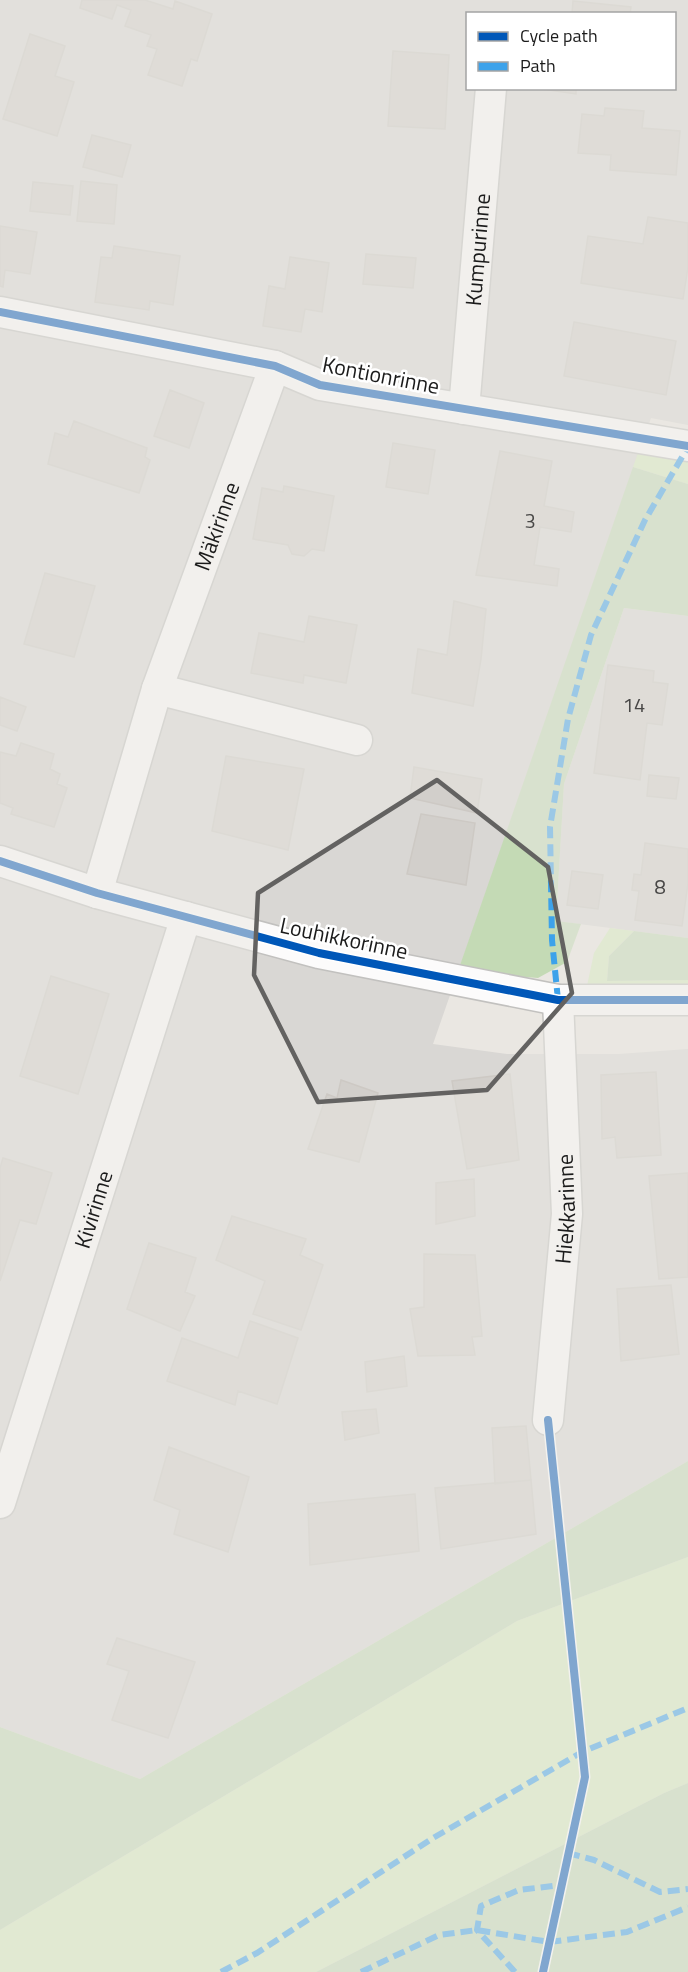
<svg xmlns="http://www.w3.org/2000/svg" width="688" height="1972" viewBox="0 0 688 1972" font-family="'Titillium Web',sans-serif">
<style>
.residential{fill:#d9d7d4;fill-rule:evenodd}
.grass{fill:#d7eabe}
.forest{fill:#c4dab5}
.building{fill:#d2cfcb;stroke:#cdc9c4;stroke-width:1.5}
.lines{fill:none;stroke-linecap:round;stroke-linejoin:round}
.minor-casing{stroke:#c2c1bf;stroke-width:33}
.minor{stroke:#fcfbfb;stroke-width:30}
.quiet{stroke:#3da2ea;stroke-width:6;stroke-dasharray:12 6;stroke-linecap:butt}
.cycleway-casing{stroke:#fff;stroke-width:11}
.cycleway{stroke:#0057b8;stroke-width:8}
.marked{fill:none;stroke:#636261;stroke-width:4.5;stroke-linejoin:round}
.labels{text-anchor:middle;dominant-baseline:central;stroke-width:5;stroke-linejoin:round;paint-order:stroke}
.number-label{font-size:20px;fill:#494847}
.street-label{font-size:22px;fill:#1b1b1b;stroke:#fff}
</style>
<rect width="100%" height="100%" fill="#eae7e2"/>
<path class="residential" d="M0,0H688V425L651,418L433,1044L507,1054H619L688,1049V1461L140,1779L0,1727ZM468,14H674V88H468Z
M624,608L688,616V938L556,921L564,784Z"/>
<path class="grass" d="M639,450L688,459V484L633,467Z
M610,928L634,931L609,956L607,981L688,980V987L587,986L594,953Z
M688,1557V1783L664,1793L316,1972H0V1930L517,1621Z"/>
<path class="forest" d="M633,467L688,484V616L624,608L564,784L556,921L581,924L567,962L538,978L458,971Z
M634,931L688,938V980L607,981L609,956Z
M688,1461V1557L517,1621L0,1930V1727L140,1779Z
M688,1783V1972H316L664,1793Z"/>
<path class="building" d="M82,0H145L173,9L175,1L212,14L197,61L191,59L182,86L148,75L157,49L147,46L151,35L125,26L131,10L117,5L112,19L80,8Z
M573,1L631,7L630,14H572Z
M30,34L65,46L55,76L74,82L57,136L3,119Z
M393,51L449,55L445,129L388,126Z
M535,88H576V94Z
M605,108L644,111L642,128L680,131L676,175L610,170L611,155L578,153L582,114L604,116Z
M92,135L131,145L122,177L83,167Z
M81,181L117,185L114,224L77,221Z
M33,182L73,186L70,215L30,211Z
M648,217L688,223V267L683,299L581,283L588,236L643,244Z
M0,226L37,232L30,274L5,270L3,287L0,286Z
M114,246L180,256L173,305L150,301L149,310L95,302L101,257L112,258Z
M366,254L416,258L413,288L363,284Z
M290,257L329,263L322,312L305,309L301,332L263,326L269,286L285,289Z
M574,322L676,341L666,395L564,376Z
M170,390L204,403L189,448L154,436Z
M74,421L147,448L145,457L150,460L139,493L48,464L55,433L68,437Z
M393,443L435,450L428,494L386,487Z
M500,451L552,461L544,506L574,512L571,532L540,527L534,565L559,569L557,586L476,575Z
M284,486L334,496L324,551L312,549L304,556L292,554L288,545L253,539L262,488L283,492Z
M45,573L95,586L74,657L24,644Z
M454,601L486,609L481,659L473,706L412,693L418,649L447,655Z
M309,616L357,625L346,683L304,675L303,683L251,673L259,633L304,642Z
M608,665L654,671L653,682L668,684L662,725L647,723L640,780L594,773Z
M0,697L26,707L17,731L0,725Z
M21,743L54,754L50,769L60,774L57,784L67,788L54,827L11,814L13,808L0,803V752L16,756Z
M226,756L304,769L288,850L212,831Z
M414,767L482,779L477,813L410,798Z
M649,775L679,778L676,799L647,796Z
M421,814L475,823L466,885L407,874Z
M645,843L688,849V883L682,926L635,920L639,891L632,890L634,874L641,875Z
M572,871L603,875L598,909L567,905Z
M51,976L109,994L78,1094L20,1076Z
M656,1072L661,1155L617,1158L615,1137L602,1139L601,1075Z
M510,1074L519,1160L467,1169L452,1081Z
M341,1080L378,1093L359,1162L308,1149L327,1094L337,1098Z
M3,1158L52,1173L36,1224L20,1220L0,1281V1168Z
M688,1173V1277L659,1279L649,1176Z
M474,1179L475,1216L436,1224V1183Z
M232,1216L306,1239L300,1255L323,1265L301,1330L253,1314L265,1281L216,1260Z
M149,1243L196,1258L185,1292L195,1296L180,1331L127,1309Z
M424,1254L475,1255L482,1336L472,1337L475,1355L418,1356L410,1309L424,1307Z
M671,1285L679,1354L621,1361L617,1289Z
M250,1321L298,1338L277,1404L238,1391L235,1405L167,1381L182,1338L238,1358Z
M404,1356L407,1386L367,1392L365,1362Z
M376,1409L379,1433L345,1440L342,1412Z
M526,1426L531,1480L495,1484L492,1428Z
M169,1447L249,1477L228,1552L174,1534L180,1510L154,1500Z
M531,1480L536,1534L441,1549L435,1488Z
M415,1494L419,1551L310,1565L308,1504Z
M117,1638L195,1662L168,1738L112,1720L129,1671L107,1664Z"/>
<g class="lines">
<defs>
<g id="minor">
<path d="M0,312L275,366L320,385L688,446"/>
<path id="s1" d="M464,409L491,88"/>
<path d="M157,689L357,740"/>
<path d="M0,861L97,893L319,953L558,1000H688"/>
<path id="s2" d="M97,893L157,689L275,366"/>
<path id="s3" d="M548,1420L567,1214L558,1000"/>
<path id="s4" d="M0,1503L186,917"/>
</g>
</defs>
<use href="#minor" class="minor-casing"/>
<use href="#minor" class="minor"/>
<path class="quiet" d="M558,1000L552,940L550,827L568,719L591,635L645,520L688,447
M568,1853L594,1860L660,1892L688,1889
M221,1972L257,1953L433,1838L582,1752L688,1708
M361,1972L439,1935L477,1930L549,1942L627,1932L688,1907
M515,1972L477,1930L481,1906L519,1890L561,1885"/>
<defs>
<path id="cycleway" d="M0,312L275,366L320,385L688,446
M0,861L97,893L319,953L558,1000H688
M543,1972L585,1777L548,1420"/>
</defs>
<use href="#cycleway" class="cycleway-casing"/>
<use href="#cycleway" class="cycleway"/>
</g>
<path d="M0 0H688V1972H0ZM437,780L548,867L572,993L487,1090L318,1102L254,975L258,893Z" fill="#eae7e2" fill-opacity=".55" fill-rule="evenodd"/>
<path class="marked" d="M437,780L548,867L572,993L487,1090L318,1102L254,975L258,893Z"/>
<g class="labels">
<g class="number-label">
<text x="530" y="520">3</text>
<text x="634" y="704">14</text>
<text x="660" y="886">8</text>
</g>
<g class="street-label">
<text stroke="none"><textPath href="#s1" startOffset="160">Kumpurinne</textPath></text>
<text transform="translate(381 375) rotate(11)">Kontionrinne</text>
<text stroke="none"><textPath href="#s2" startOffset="386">Mäkirinne</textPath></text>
<text transform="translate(344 938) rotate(12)">Louhikkorinne</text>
<text stroke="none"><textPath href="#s4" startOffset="308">Kivirinne</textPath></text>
<text stroke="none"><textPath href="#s3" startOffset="212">Hiekkarinne</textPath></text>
</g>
</g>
<rect x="466" y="12" width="210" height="78" fill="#ffffff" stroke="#a4a4a4" stroke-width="1.5"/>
<rect x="478" y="32" width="30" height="9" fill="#0057b8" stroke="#a4a4a4" stroke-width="1.5"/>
<text x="520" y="42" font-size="18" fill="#1b1b1b">Cycle path</text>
<rect x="478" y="62" width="30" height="9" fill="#3da2ea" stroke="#a4a4a4" stroke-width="1.5"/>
<text x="520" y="72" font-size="18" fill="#1b1b1b">Path</text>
</svg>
